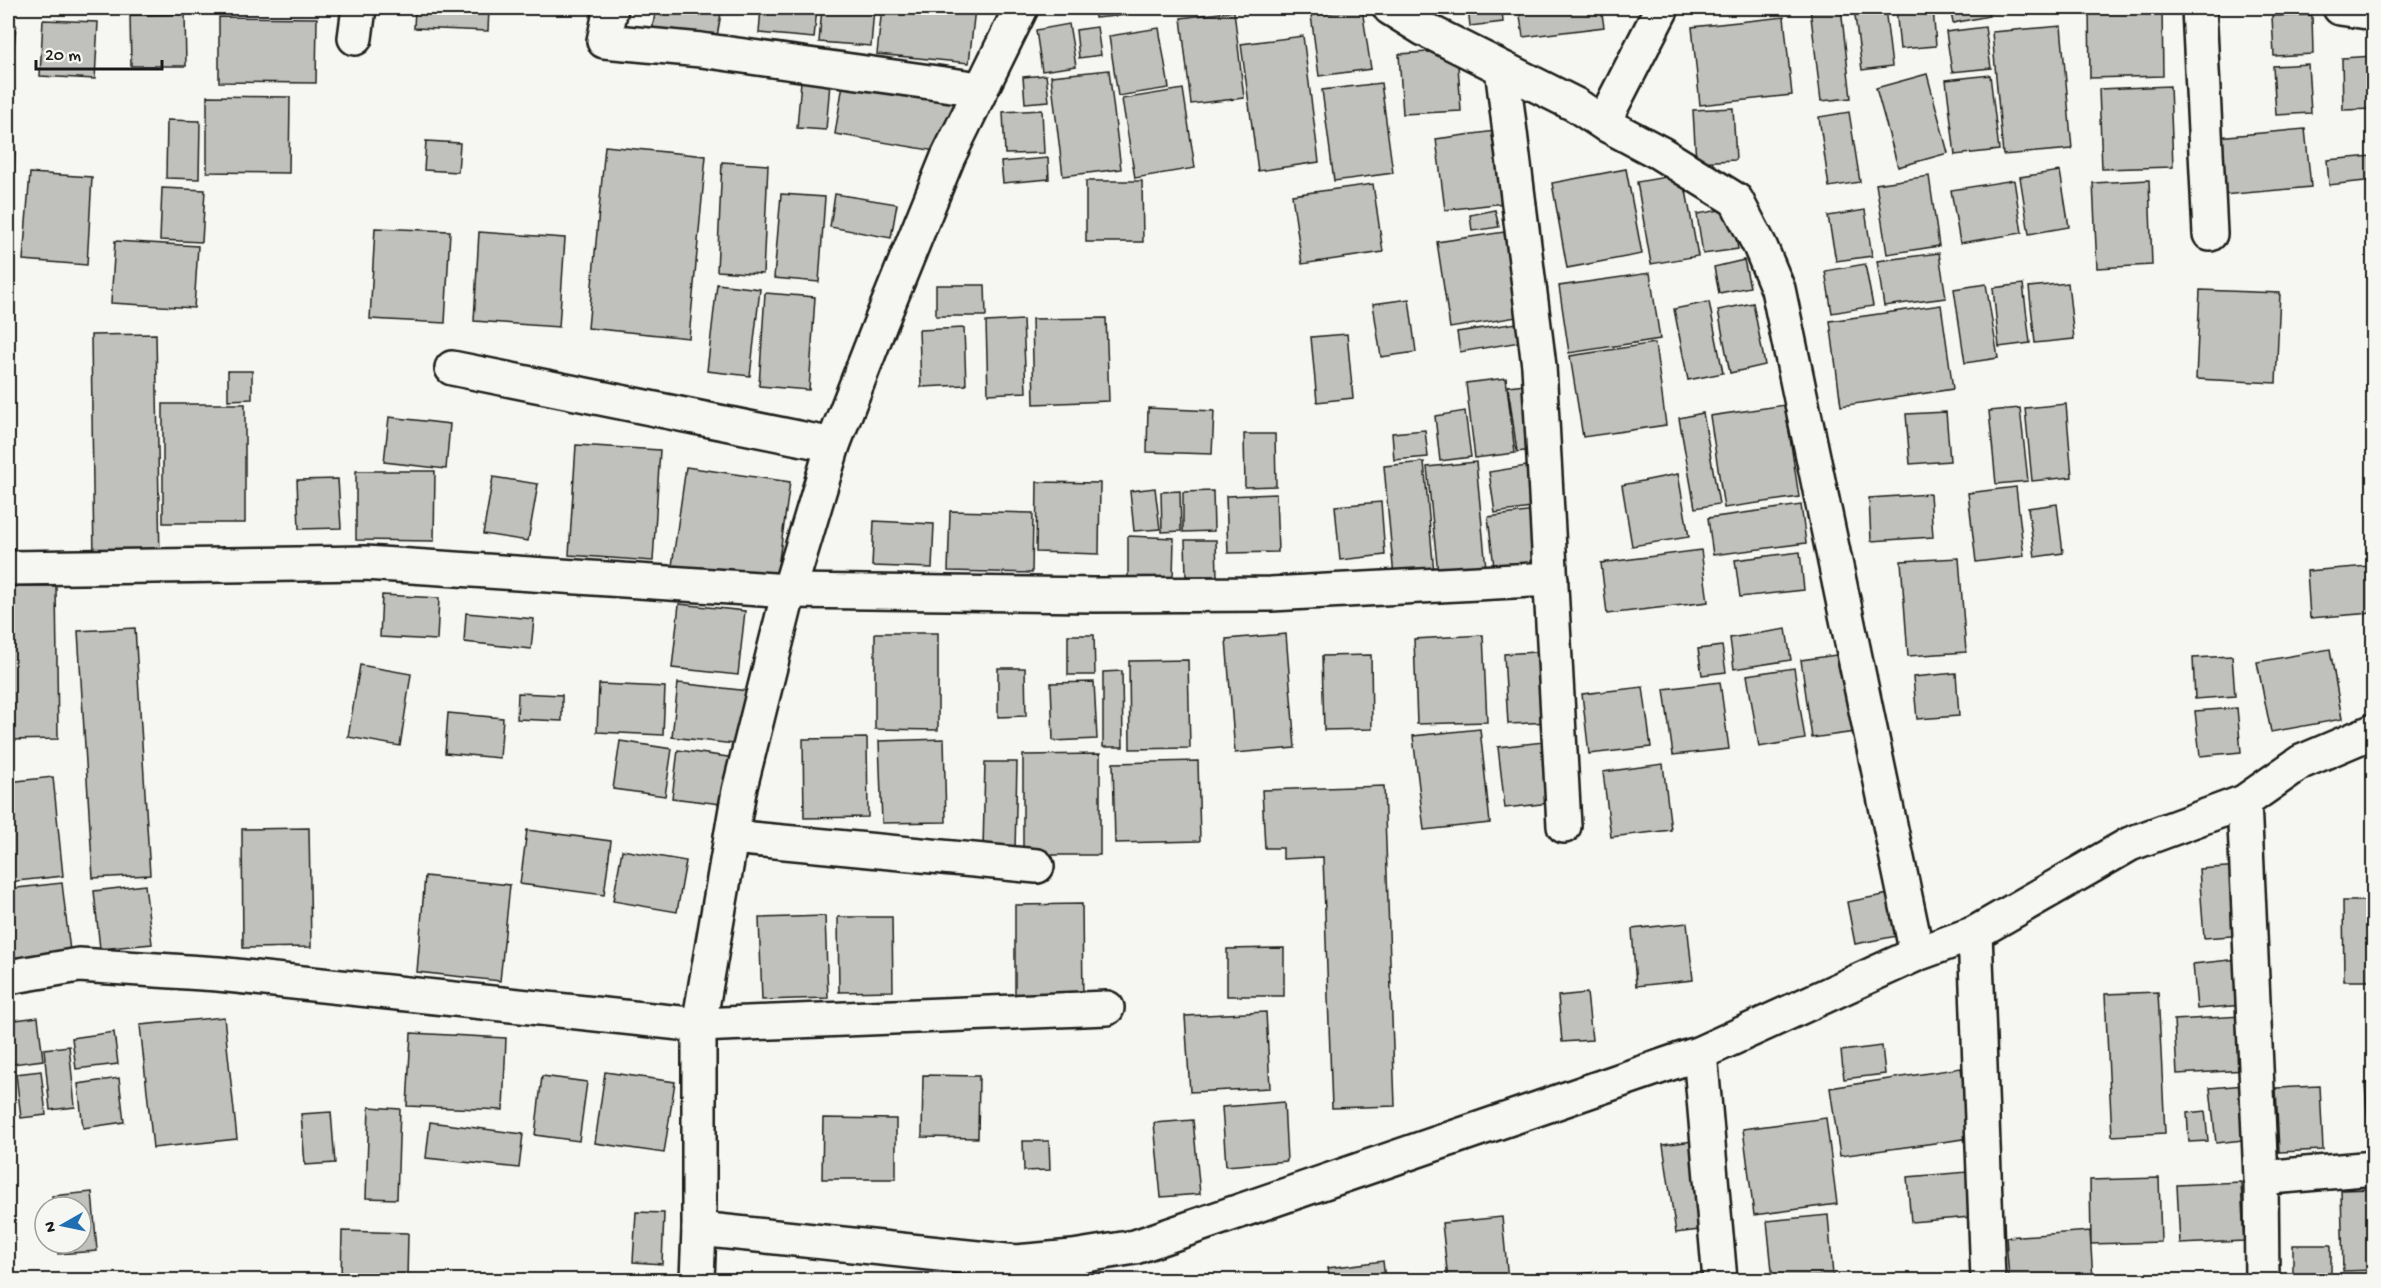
<svg xmlns="http://www.w3.org/2000/svg" width="2381" height="1288" viewBox="0 0 2381 1288" font-family="'Gochi Hand',sans-serif">
<style>
.building{fill:#c0c0bd;stroke:#1c1c1c;stroke-width:1.5}
.lines{fill:none;stroke-linecap:round;stroke-linejoin:round}
.street-casing{stroke:#1c1c1c;stroke-width:38}
.secondary-casing{stroke:#1c1c1c;stroke-width:38}
.street{stroke:#f6f6f2;stroke-width:33}
.secondary{stroke:#f6f6f2;stroke-width:33}
</style>
<rect width="100%" height="100%" fill="#f6f6f2"/>
<filter id="ink" filterUnits="userSpaceOnUse"><feTurbulence type="fractalNoise" baseFrequency=".0167" numOctaves="2"/><feDisplacementMap in="SourceGraphic" scale="12" xChannelSelector="R" yChannelSelector="G"/><feConvolveMatrix kernelMatrix="1 2 1 2 8 2 1 2 1" color-interpolation-filters="sRGB"/></filter>
<g filter="url(#ink)">
<path class="building" d="M415,8H489L488,31L414,28Z
M656,8H722L716,42L652,31Z
M761,8H817L814,38L759,33Z
M822,8H874L871,46L819,42Z
M882,8H975L969,63L877,54Z
M1094,8H1126L1127,15L1095,18Z
M1468,8H1502L1503,22L1470,26Z
M1519,8H1601L1604,27L1523,37Z
M1810,8H1841L1851,98L1821,101Z
M1854,8H1885L1892,66L1862,70Z
M1896,8H1933L1936,46L1900,49Z
M1950,8H1987L1989,16L1953,23Z
M2089,8H2162L2163,76L2090,78Z
M1362,9L1371,69L1319,76L1311,15Z
M1234,11L1244,98L1191,104L1181,18Z
M185,14L186,66H131L130,15Z
M2312,15L2313,54L2274,56L2272,16Z
M219,17L317,18L316,83L219,82Z
M1784,17L1792,95L1700,105L1692,27Z
M43,20L98,22L95,79L40,76Z
M8,24L16,25L11,79H8Z
M1069,24L1076,66L1042,71L1036,30Z
M2061,26L2072,149L2003,155L1992,32Z
M1097,27L1101,55L1079,58L1076,30Z
M1985,27L1991,68L1952,72L1946,32Z
M1159,28L1169,88L1118,96L1109,36Z
M1303,36L1319,162L1258,171L1241,44Z
M1457,50L1461,111L1403,114L1399,54Z
M2374,56V109L2343,110L2342,58Z
M2308,64L2311,113L2276,115L2273,66Z
M1109,70L1121,169L1063,176L1051,76Z
M1927,74L1948,153L1898,167L1876,88Z
M1046,75L1049,101L1025,103L1023,77Z
M1990,75L1999,150L1955,155L1946,80Z
M844,78L957,97L947,153L835,134Z
M801,81L830,83L826,130L797,128Z
M1381,83L1393,173L1334,181L1322,90Z
M2170,86L2173,167L2102,169L2099,89Z
M1183,89L1195,168L1135,178L1122,99Z
M207,96L290,97L289,173L207,172Z
M1733,108L1736,160L1696,162L1693,110Z
M1042,110L1044,153L1005,154L1003,112Z
M1849,112L1860,182L1829,187L1819,117Z
M167,120L200,121L199,179L166,178Z
M2305,129L2311,187L2223,195L2217,137Z
M1495,131L1504,203L1445,210L1436,139Z
M426,141L460,143L458,172L424,170Z
M605,146L706,156L689,338L588,328Z
M8,147H15L13,203L8,202Z
M2372,156L2374,180L2329,185L2327,160Z
M1048,158L1049,179L1003,183L1001,162Z
M722,162L768,165L763,274L717,271Z
M1626,169L1642,254L1567,268L1552,183Z
M2060,171L2069,227L2029,234L2020,177Z
M30,173L92,177L87,265L23,260Z
M1683,174L1698,256L1651,264L1637,182Z
M1929,176L1939,246L1887,254L1876,184Z
M2014,180L2022,233L1960,243L1951,190Z
M2149,180L2152,265L2097,268L2093,183Z
M1086,181H1142L1143,242H1086Z
M1373,184L1383,252L1302,264L1292,195Z
M162,188L205,190L202,242L160,240Z
M781,194L825,197L819,282L774,278Z
M835,194L897,204L891,238L830,227Z
M1731,208L1738,249L1703,254L1697,214Z
M8,210L14,211L8,300Z
M1495,210L1499,227L1472,231L1470,215Z
M1865,210L1872,256L1836,261L1828,216Z
M375,228L450,231L445,323L370,319Z
M479,232L565,238L559,327L474,321Z
M1504,232L1517,317L1450,328L1437,242Z
M115,241L198,246L194,308L111,303Z
M1939,253L1946,298L1884,306L1877,261Z
M1744,260L1750,287L1719,293L1714,267Z
M1865,264L1873,306L1832,313L1825,271Z
M1650,273L1660,339L1569,353L1559,286Z
M2068,283L2074,339L2035,343L2029,287Z
M717,284L760,289L750,376L707,371Z
M1986,284L1998,358L1965,363L1954,289Z
M2023,284L2030,343L1999,347L1993,288Z
M936,285H985L986,316H936Z
M2200,290L2280,293L2276,383L2196,379Z
M765,293L815,297L809,390L759,386Z
M1409,299L1416,352L1381,357L1373,304Z
M1709,302L1723,373L1688,380L1674,309Z
M1753,303L1765,365L1730,373L1718,310Z
M1941,305L1953,389L1841,406L1830,321Z
M1106,318L1109,401L1034,404L1032,319Z
M1023,320L1026,392L988,394L986,322Z
M1517,323L1520,342L1460,352L1457,332Z
M964,328L966,385L921,387L919,330Z
M156,334L160,562L94,563L91,335Z
M1347,334L1353,398L1317,402L1311,337Z
M1655,343L1666,425L1583,437L1570,356Z
M228,371H252V399L228,400Z
M1506,378L1515,453L1475,458L1466,383Z
M1535,383L1542,449L1517,452L1508,386Z
M163,404H245V523H163Z
M2066,404L2072,477L2032,481L2025,408Z
M1785,405L1799,497L1724,508L1710,416Z
M1148,408L1214,411L1212,454L1147,452Z
M2020,408L2028,481L1996,484L1989,411Z
M1465,411L1471,457L1440,461L1435,416Z
M1946,412L1950,461L1910,464L1906,414Z
M1703,413L1719,504L1695,508L1679,418Z
M389,417L450,424L446,469L384,462Z
M1425,430L1428,457L1394,460L1392,433Z
M1244,434H1275L1276,486L1245,487Z
M576,445L660,450L653,561L569,555Z
M1424,462L1434,573L1394,577L1384,466Z
M1476,462L1486,568L1438,573L1427,467Z
M1539,464L1545,506L1495,513L1489,472Z
M686,467L790,482L776,581L672,566Z
M356,471H435L434,541L356,540Z
M1678,474L1689,537L1632,546L1622,485Z
M493,477L538,484L528,541L483,534Z
M338,479L341,528L299,529L297,480Z
M1037,482L1100,483L1099,554L1036,552Z
M2016,487L2024,556L1976,562L1968,493Z
M1155,488L1160,529L1134,531L1130,491Z
M1180,491L1181,531L1162,532L1161,492Z
M1213,491L1214,531L1183,532V492Z
M1276,494L1278,552L1228,553L1226,496Z
M1930,494L1933,537L1871,541L1869,498Z
M1381,502L1385,555L1340,560L1335,506Z
M2057,504L2063,553L2035,557L2028,508Z
M1801,505L1806,543L1713,555L1708,518Z
M1542,510L1549,569L1495,575L1488,517Z
M950,511L1033,513L1032,573L948,571Z
M874,521L934,524L932,568L872,566Z
M1128,536L1174,538L1173,578L1128,577Z
M1185,540H1216L1217,576H1186Z
M1701,550L1708,602L1607,614L1601,563Z
M1800,552L1804,590L1740,597L1735,560Z
M1959,558L1966,652L1908,656L1901,561Z
M2369,566L2372,613L2310,618L2307,571Z
M8,586H56L58,739L8,740Z
M382,595L439,598L437,640L380,637Z
M679,604L745,611L738,675L672,668Z
M466,613L534,619L531,649L464,642Z
M135,628L150,875L93,878L78,631Z
M1786,629L1791,660L1734,669L1730,638Z
M875,633H938V730L875,729Z
M1286,634L1295,748L1235,753L1226,639Z
M1068,635H1094L1095,675H1068Z
M1483,635L1487,722L1417,724L1414,639Z
M1722,646L1726,672L1702,675L1698,649Z
M2330,649L2342,719L2271,732L2257,662Z
M1549,651L1553,722L1508,724L1504,654Z
M1843,654L1855,732L1812,738L1801,660Z
M1371,655L1372,729L1324,730L1322,656Z
M2232,656L2235,696L2195,699L2193,658Z
M1188,660L1190,748L1130,749L1129,661Z
M360,665L411,674L400,746L348,737Z
M998,668H1025L1026,716L998,717Z
M1794,668L1805,739L1759,747L1747,675Z
M1122,671L1123,747H1103V672Z
M1956,673L1959,716L1917,719L1913,677Z
M1094,682L1097,739L1053,741L1051,683Z
M1720,682L1729,749L1673,755L1664,689Z
M678,683L749,691L743,745L672,737Z
M599,684L665,687L663,735L597,732Z
M1643,687L1651,747L1589,754L1582,694Z
M518,693L562,695V721L517,719Z
M2237,708L2241,752L2200,756L2195,711Z
M448,713L503,718L500,758L445,753Z
M1480,729L1490,823L1424,830L1413,736Z
M867,738L868,817L804,818L803,739Z
M944,739L946,822L882,823L879,741Z
M620,741L672,749L665,796L613,789Z
M1552,741L1559,802L1505,808L1498,747Z
M678,750L735,758L729,805L672,798Z
M1100,754V855H1023V755Z
M1198,761L1200,841L1115,843L1113,763Z
M985,762H1017L1015,851L983,850Z
M1663,764L1671,830L1611,837L1603,772Z
M53,777L63,876L8,882V782Z
M1384,786L1395,1106L1332,1108L1323,857L1283,859V848H1265L1262,790Z
M309,828L311,947L243,948L242,829Z
M527,830L611,841L604,895L520,884Z
M622,850L686,861L677,912L613,901Z
M2240,866L2245,935L2204,938L2199,869Z
M425,876L510,885L500,981L417,972Z
M62,883L70,951L12,958L8,918V889Z
M145,885L152,944L100,949L94,891Z
M1889,894L1897,936L1855,944L1847,902Z
M2343,901H2374V981H2344Z
M1082,904L1083,1005L1015,1006V905Z
M825,916L828,998L762,1000L759,918Z
M838,917H892L893,991L839,992Z
M1687,923L1693,980L1636,986L1632,929Z
M1284,948V996H1227V949Z
M2239,959L2243,1005L2197,1009L2193,964Z
M2158,992L2165,1133L2112,1136L2105,994Z
M1587,993L1592,1040L1562,1042L1558,996Z
M1266,1012L1270,1088L1190,1092L1185,1016Z
M2242,1016L2246,1070L2177,1074L2174,1020Z
M38,1017L43,1060L13,1064L8,1021Z
M224,1017L237,1139L153,1148L140,1025Z
M114,1032L118,1064L76,1069L72,1038Z
M411,1033L506,1038L503,1110L407,1106Z
M69,1046L75,1107L50,1110L44,1049Z
M1882,1046L1885,1074L1844,1079L1841,1051Z
M1961,1068L1971,1138L1840,1156L1830,1088Z
M41,1071L46,1115L21,1118L16,1074Z
M605,1072L675,1082L664,1153L595,1143Z
M923,1075L979,1076L978,1138L922,1137Z
M542,1076L587,1082L579,1141L535,1135Z
M119,1078L124,1122L83,1128L78,1084Z
M2365,1083H2374V1142H2369Z
M2245,1085L2252,1139L2216,1143L2210,1088Z
M2320,1086L2323,1150L2279,1152L2276,1088Z
M1284,1102L1287,1161L1226,1166L1222,1107Z
M369,1107L400,1109L397,1199L366,1198Z
M2205,1111L2208,1141L2189,1142L2187,1113Z
M331,1112L335,1163L305,1165L301,1114Z
M823,1118L896,1119V1179H822Z
M1826,1118L1837,1204L1754,1215L1743,1129Z
M1193,1120L1200,1194L1161,1197L1154,1123Z
M430,1122L523,1134L519,1168L426,1158Z
M1023,1141H1049L1050,1170L1024,1171Z
M1693,1141L1707,1229L1676,1233L1663,1145Z
M1968,1172L1971,1217L1911,1222L1907,1177Z
M2159,1178L2161,1242L2091,1244L2090,1180Z
M2241,1182L2244,1241L2180,1244L2177,1185Z
M2374,1189V1270L2343,1271L2341,1190Z
M92,1192L97,1251L58,1254L57,1243H81V1207H53L52,1196Z
M636,1212L664,1213L662,1264L633,1262Z
M1828,1215L1833,1276L1773,1280L1767,1221Z
M1502,1217L1508,1280H1448L1442,1223Z
M342,1231L408,1233L407,1280H341Z
M2090,1231L2093,1280H2009L2006,1237Z
M2293,1245H2331V1279H2293Z
M1383,1261L1385,1280H1330L1328,1268Z
M1597,1272L1598,1280H1523Z"/>
<g class="lines">
<defs>
<path id="street" d="M611,8L604,41L701,50L980,89
M1390,8L1424,29L1576,105L1603,123L1660,153L1736,200L1760,246L1778,289L1917,954
M2199,8L2210,234
M2340,8L2374,13
M355,38L359,8
M1502,68L1539,366L1564,826
M1603,123L1662,8
M452,368L833,445
M8,568L365,563L789,591L1095,595L1271,594L1551,579
M2244,802L2261,1178L2262,1280
M731,837L1037,866
M1975,933L1988,1279
M8,977L79,965L218,974L699,1025L1107,1008
M1700,1053L1720,1280
M2261,1178L2374,1168
M699,1229L1016,1262L1073,1257L1135,1247L1700,1053L1917,954L1975,933L2130,844L2244,802L2301,762L2374,731"/>
<path id="secondary" d="M697,1280L699,1229V1025L739,791L789,591L833,445L881,322L948,157L1021,8"/>
</defs>
<use href="#street" class="street-casing"/>
<use href="#secondary" class="secondary-casing"/>
<use href="#street" class="street"/>
<use href="#secondary" class="secondary"/>
</g>
</g>
<rect width="2381" height="1288" fill="none" stroke="#f6f6f2" stroke-width="30"/>
<rect x="15" y="15" width="2351" height="1258" fill="none" stroke="#1c1c1c" stroke-width="2" filter="url(#ink)"/>
<g transform="translate(63 1225) rotate(261)"><circle r="28" fill="#f6f6f2" stroke="#9f9f9c" stroke-width="1.5"/>
<path d="M0-4.5L10 22L0 15L-10 22Z" fill="#1f6fb2"/>
<text y="-9" font-size="16" font-weight="bold" text-anchor="middle" fill="#1c1c1c">N</text>
</g>
<path d="M36 60v9h126v-9" fill="none" stroke="#1c1c1c" stroke-width="3"/>
<text x="45" y="60" font-size="18" fill="#1c1c1c" stroke="#f6f6f2" stroke-width="4.5" paint-order="stroke">20 m</text>
</svg>
